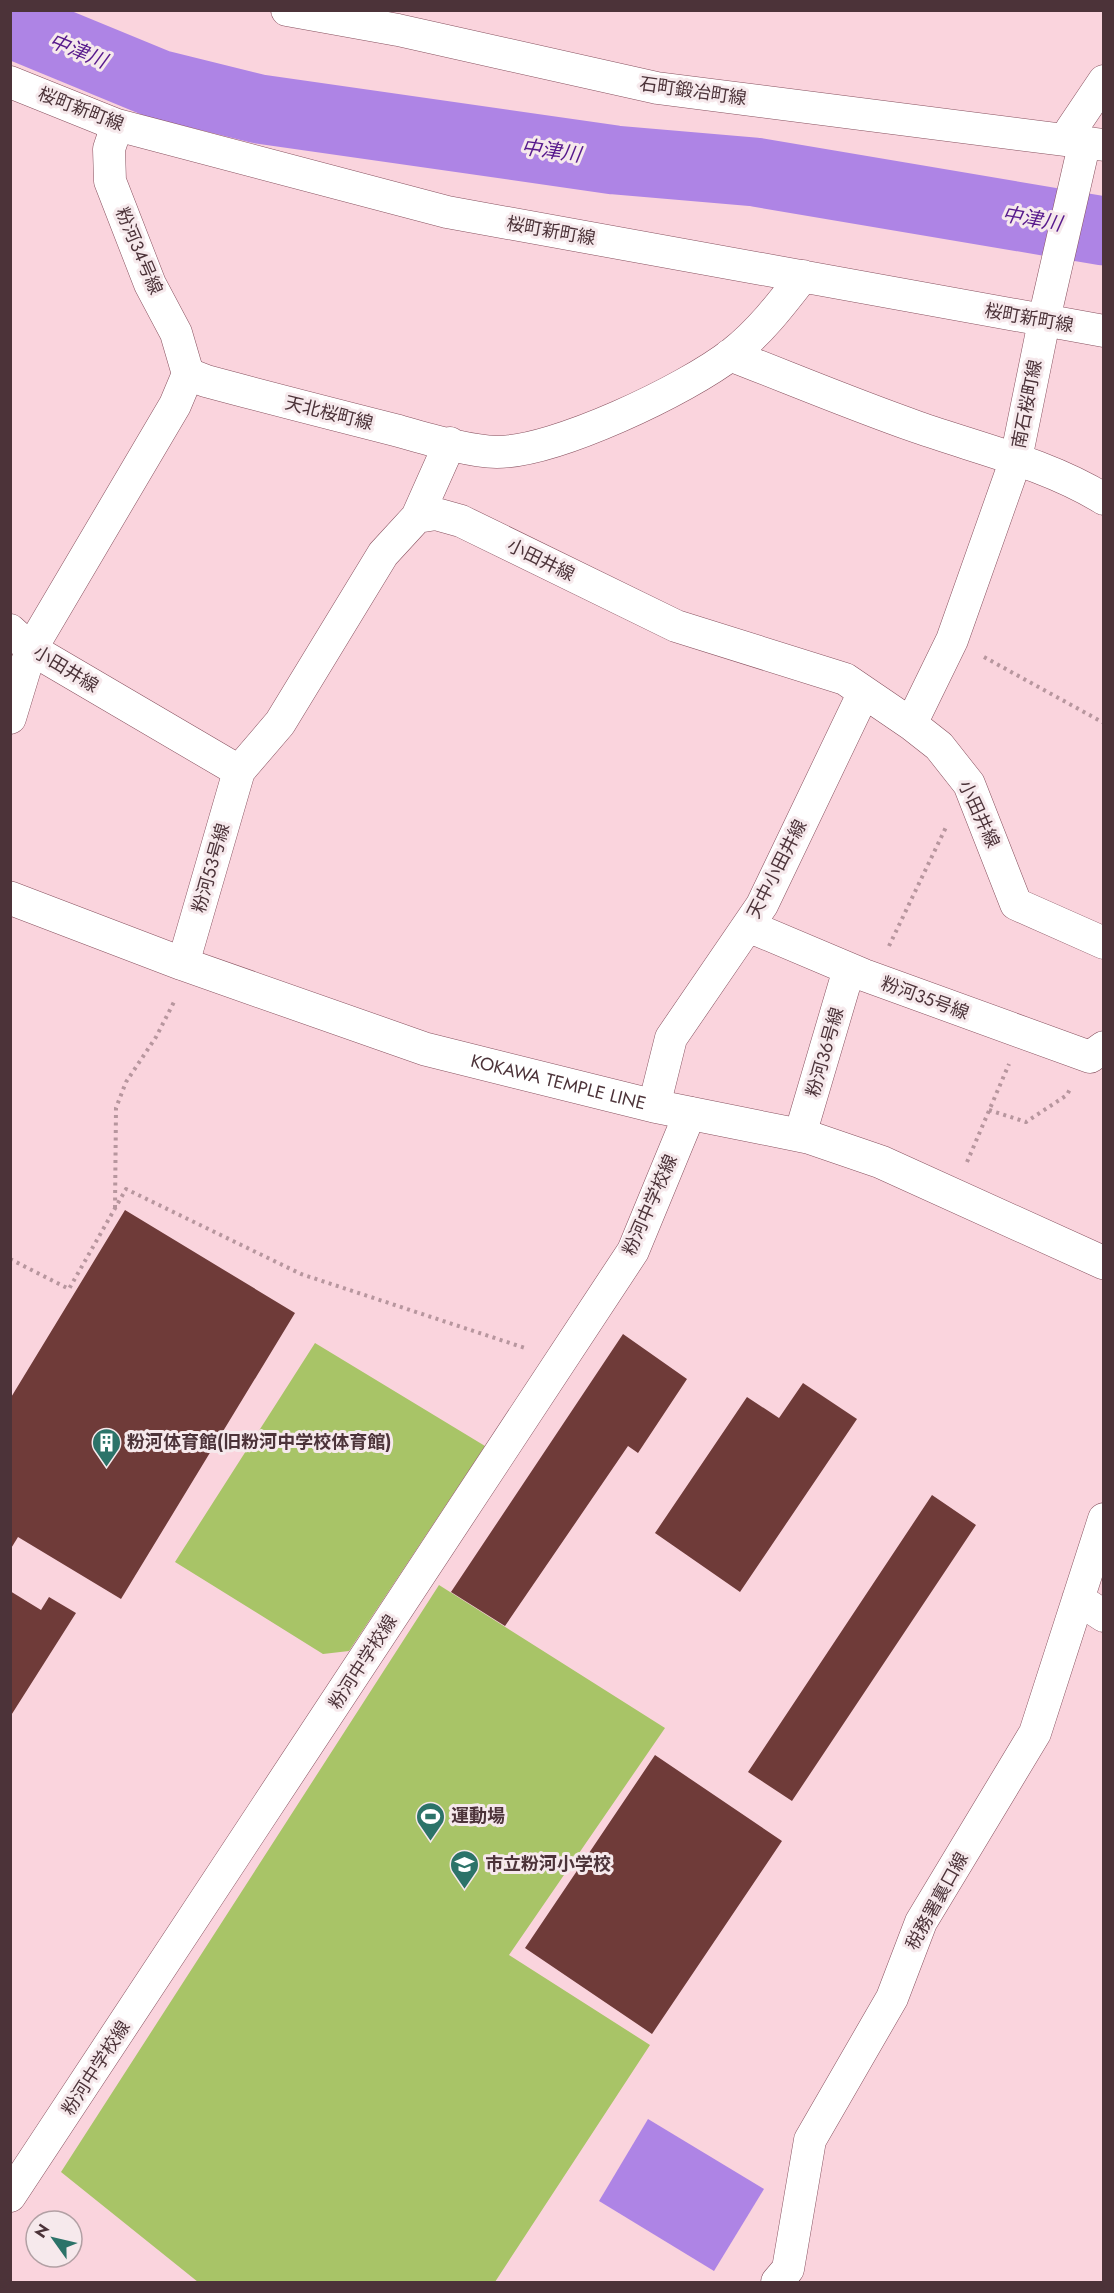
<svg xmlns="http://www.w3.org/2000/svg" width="1114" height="2293" viewBox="0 0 1114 2293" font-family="Jost,'Noto Sans JP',sans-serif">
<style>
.green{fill:#a8c467}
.water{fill:#ae84e5}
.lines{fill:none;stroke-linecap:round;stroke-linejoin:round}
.river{stroke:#ae84e5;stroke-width:69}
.building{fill:#6f3b39}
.minor-casing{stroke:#87515f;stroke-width:33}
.secondary-casing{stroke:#87515f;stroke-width:34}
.path{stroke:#b7969e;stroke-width:4;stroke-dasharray:3 4.5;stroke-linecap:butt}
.minor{stroke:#fff;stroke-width:32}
.secondary{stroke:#fff;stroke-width:33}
.labels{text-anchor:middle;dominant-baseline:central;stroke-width:6;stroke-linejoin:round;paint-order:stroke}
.street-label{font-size:18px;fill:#4c3339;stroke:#f6e9ec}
.poi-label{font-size:18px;font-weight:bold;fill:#4c3339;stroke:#f6e9ec;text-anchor:start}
.water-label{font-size:20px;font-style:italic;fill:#57198c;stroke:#f6e9ec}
</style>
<rect width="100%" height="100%" fill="#fad4dd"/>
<path class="green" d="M315,1343L485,1446L349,1651L323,1654L175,1562Z
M439,1585L665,1728L509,1955L650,2045L495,2282H198L61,2172Z"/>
<path class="water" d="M648,2119L764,2189L714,2271L599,2201Z"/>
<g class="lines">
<path class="river" d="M10,23L158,84L259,109L615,160L755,172L1104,231"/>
</g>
<path class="building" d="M125,1210L295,1313L121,1599L18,1537L10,1550V1399Z
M623,1334L687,1379L638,1453L628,1446L505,1626L451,1592Z
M803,1383L857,1419L740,1592L655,1533L747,1397L779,1418Z
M932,1495L976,1525L792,1801L748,1772Z
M10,1591L41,1610L49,1597L76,1613L10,1717Z
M655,1755L782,1841L652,2034L525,1948Z"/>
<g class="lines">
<defs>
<path id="minor" d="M287,10L398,30L657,88L1104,145
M10,82L117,125L447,212L1104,331
M117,125L109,149L110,181L150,284L176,333L188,374
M730,355C792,379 854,405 917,427C980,449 1047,464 1104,499
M417,517L450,443
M10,630L31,649L239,771L280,723L383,554L417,517L436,514L461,521L676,626L845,679L911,724L939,746L969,784L1016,904L1104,943
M10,718L31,649L175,405L188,374L206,381C269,398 332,414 395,430C425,438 466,451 497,452C555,452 686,390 733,353C760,332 782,303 803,276
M911,724L952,640L1016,459L1048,302L1082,154L1071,130L1104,81
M748,926L864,975L1090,1057L1104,1047
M183,964L239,771
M654,1106L671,1038L762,905L864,692
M800,1135L849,969
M1078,1599L1104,1616
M10,2196L633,1251L690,1113
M777,2282L788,2269L810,2140L892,1998L921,1922L1035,1733L1104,1519"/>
<g id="secondary">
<path id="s1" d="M10,898L183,964L425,1049L654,1106L808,1137L881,1162L1104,1263"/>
</g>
</defs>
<use href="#minor" class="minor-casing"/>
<use href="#secondary" class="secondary-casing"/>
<path class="path" d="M984,657L1104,723
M889,946L947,825
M989,1110L1026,1122L1067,1095L1070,1089
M967,1162L1009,1064
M115,1208L116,1108L126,1082L156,1037L175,1000
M10,1259L69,1289L126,1189L301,1274L525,1348"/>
<use href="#minor" class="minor"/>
<use href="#secondary" class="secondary"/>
</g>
<defs>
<symbol id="building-pin" viewBox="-11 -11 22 30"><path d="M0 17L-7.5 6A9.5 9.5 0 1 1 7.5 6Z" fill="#2c7369" stroke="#f6e9ec"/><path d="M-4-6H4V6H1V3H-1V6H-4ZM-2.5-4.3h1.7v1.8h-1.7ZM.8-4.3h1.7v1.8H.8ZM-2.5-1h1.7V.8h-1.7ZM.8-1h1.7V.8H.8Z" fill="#fff"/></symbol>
<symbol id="stadium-pin" viewBox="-11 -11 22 30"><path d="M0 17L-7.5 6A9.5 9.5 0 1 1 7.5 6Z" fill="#2c7369" stroke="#f6e9ec"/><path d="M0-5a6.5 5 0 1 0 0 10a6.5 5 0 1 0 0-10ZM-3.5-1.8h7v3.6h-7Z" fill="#fff"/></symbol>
<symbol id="school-pin" viewBox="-11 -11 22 30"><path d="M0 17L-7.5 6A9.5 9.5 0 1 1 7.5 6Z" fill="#2c7369" stroke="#f6e9ec"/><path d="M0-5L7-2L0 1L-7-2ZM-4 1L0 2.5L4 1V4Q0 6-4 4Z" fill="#fff"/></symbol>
</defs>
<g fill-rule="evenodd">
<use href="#building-pin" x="90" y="1426" width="33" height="45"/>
<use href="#stadium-pin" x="414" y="1800" width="33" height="45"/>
<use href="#school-pin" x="448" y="1848" width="33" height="45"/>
</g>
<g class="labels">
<g class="street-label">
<text transform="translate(693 91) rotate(8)">石町鍛冶町線</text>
<text transform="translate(81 109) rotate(21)">桜町新町線</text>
<text transform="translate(551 231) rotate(10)">桜町新町線</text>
<text transform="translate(139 251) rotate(67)">粉河34号線</text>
<text transform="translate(1029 318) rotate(10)">桜町新町線</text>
<text transform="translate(1027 404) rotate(-79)">南石桜町線</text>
<text transform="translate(329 413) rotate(14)">天北桜町線</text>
<text transform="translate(541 560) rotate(26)">小田井線</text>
<text transform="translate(66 669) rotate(31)">小田井線</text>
<text transform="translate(979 814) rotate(65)">小田井線</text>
<text transform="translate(211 868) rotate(-74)">粉河53号線</text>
<text transform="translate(777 869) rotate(-63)">天中小田井線</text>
<text transform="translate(925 998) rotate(20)">粉河35号線</text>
<text transform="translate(825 1052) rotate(-74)">粉河36号線</text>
<text stroke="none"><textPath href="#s1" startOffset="579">KOKAWA TEMPLE LINE</textPath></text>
<text transform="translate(650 1205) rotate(-66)">粉河中学校線</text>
<text transform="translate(363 1662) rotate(-57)">粉河中学校線</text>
<text transform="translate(937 1901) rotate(-61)">税務署裏口線</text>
<text transform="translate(96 2068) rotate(-57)">粉河中学校線</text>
</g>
<g class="poi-label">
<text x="127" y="1442">粉河体育館(旧粉河中学校体育館)</text>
<text x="451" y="1816">運動場</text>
<text x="485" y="1864">市立粉河小学校</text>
</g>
<g class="water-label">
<text transform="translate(78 51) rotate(22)">中津川</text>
<text transform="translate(551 151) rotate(8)">中津川</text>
<text transform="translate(1032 219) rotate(10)">中津川</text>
</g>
</g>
<rect width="1114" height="2293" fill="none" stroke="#4c3339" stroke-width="24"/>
<g transform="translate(54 2239) rotate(304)"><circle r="28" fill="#f6e9ec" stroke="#b2a0a4" stroke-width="1.5"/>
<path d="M0-4.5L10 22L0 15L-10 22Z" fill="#2c7369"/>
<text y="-9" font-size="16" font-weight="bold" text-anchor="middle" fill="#4c3339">N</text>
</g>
</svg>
